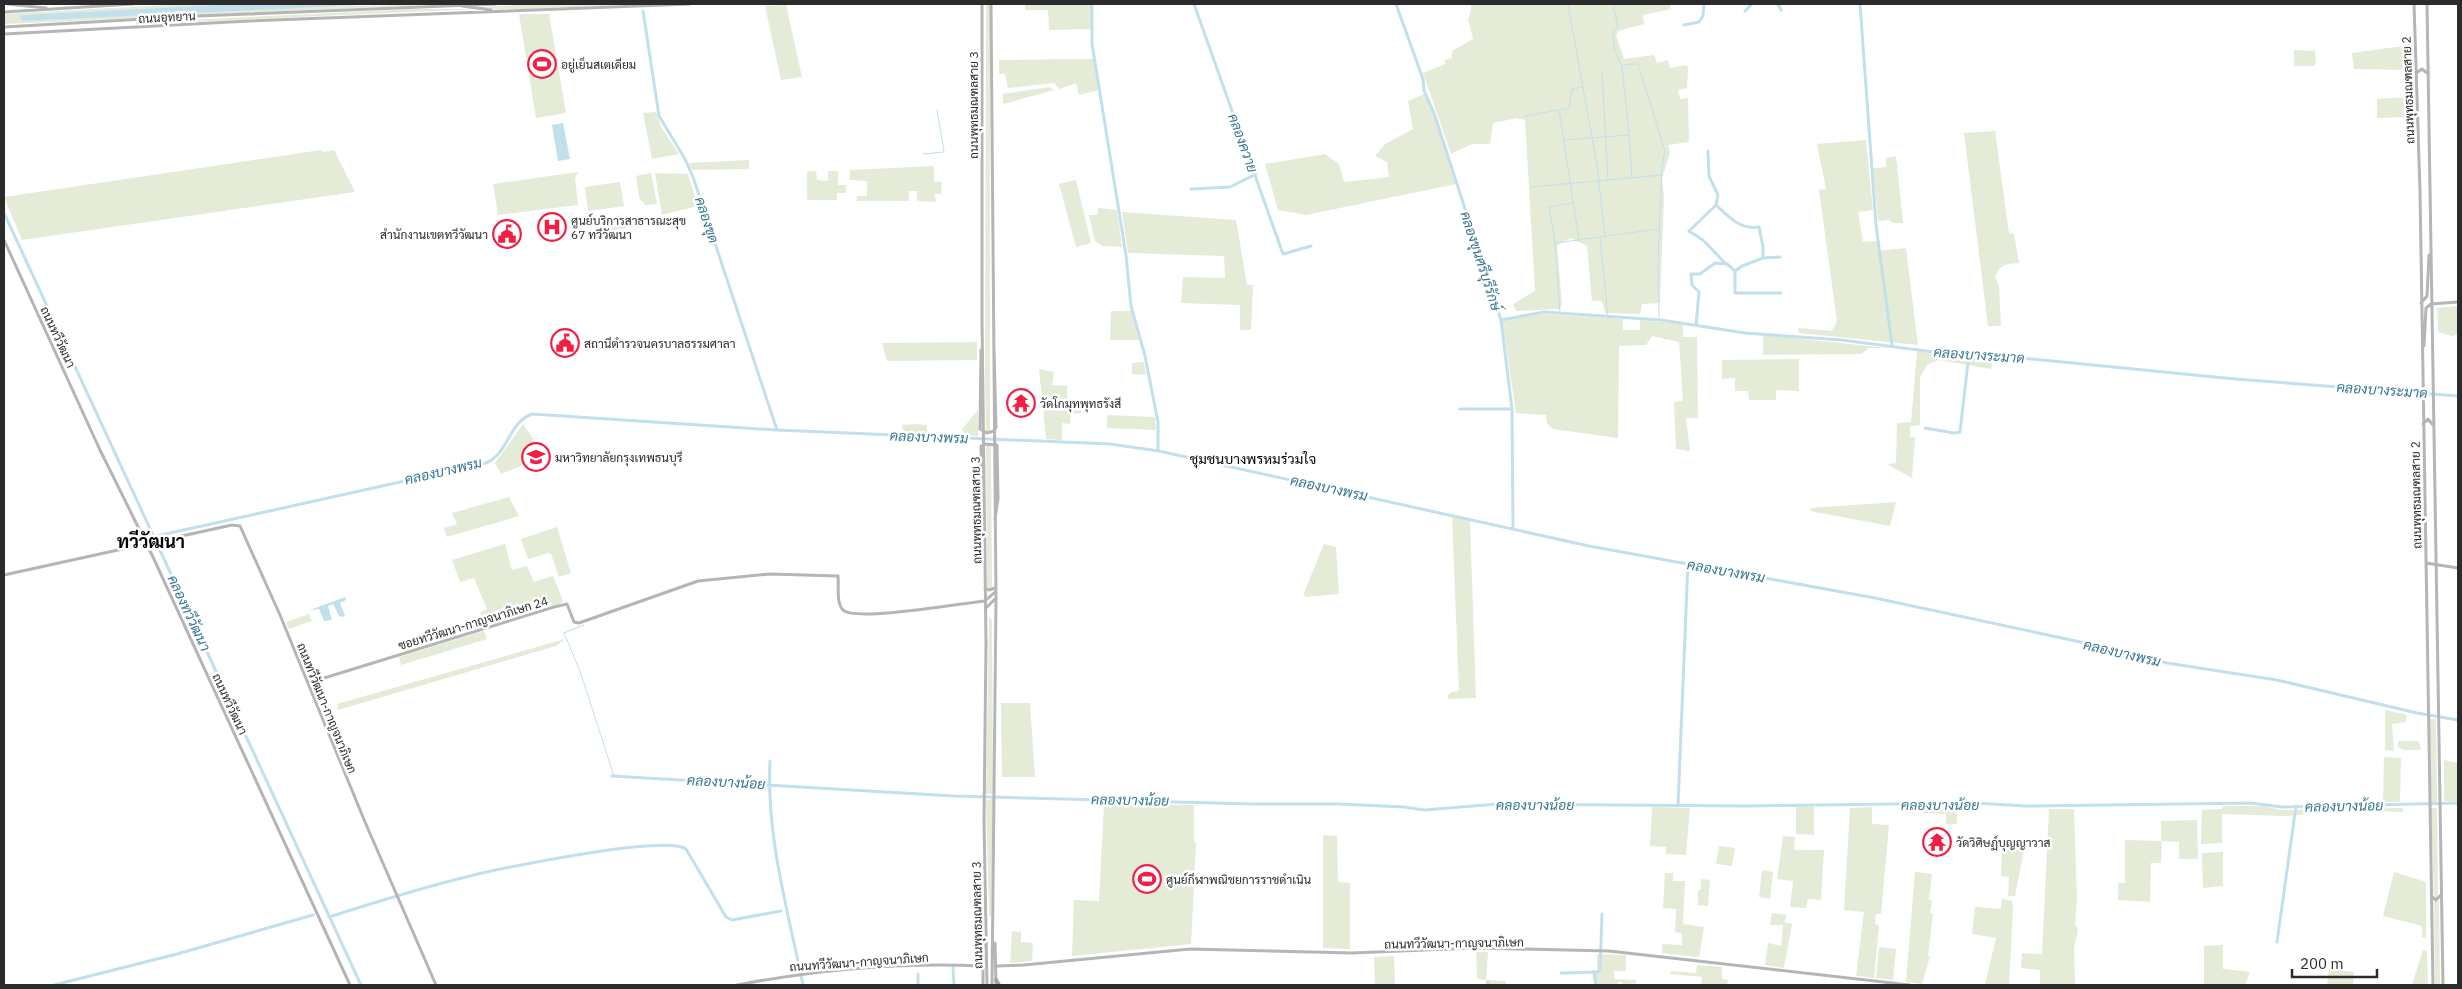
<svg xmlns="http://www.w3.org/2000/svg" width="2462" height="989" viewBox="0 0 2462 989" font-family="'IBM Plex Sans',Sarabun,sans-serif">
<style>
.green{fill:#e4ebd7}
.water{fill:#c1e0ec}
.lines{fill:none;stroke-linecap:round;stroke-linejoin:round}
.stream{stroke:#c1e0ec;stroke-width:1}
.canal{stroke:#c1e0ec;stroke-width:3}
.secondary{stroke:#b5b5b5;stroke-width:3}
.primary{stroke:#a3a3a3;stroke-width:4}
.labels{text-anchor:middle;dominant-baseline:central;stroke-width:5;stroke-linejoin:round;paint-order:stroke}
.street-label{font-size:12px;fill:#2b2b2b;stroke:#fff}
.poi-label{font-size:12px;fill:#2b2b2b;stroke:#fff;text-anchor:start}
.water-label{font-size:14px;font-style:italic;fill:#357791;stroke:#fff}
.neighbourhood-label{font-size:14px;fill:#000;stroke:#fff}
.district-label{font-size:18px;font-weight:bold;fill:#000;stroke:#fff}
</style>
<rect width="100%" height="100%" fill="#fff"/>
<path class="green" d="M187,4H233L22,15L21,21L265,8L443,4L4,24V14Z
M539,4H641L500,10L477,7Z
M986,4H990V431H986L985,385Z
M1025,4H1092L1091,29L1049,30L1048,10H1025Z
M1471,4H1670L1671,9L1643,15L1644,24L1618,31L1616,35L1624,59L1654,55L1657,63L1668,60L1670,68L1686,65L1688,67L1687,88L1678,90L1680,99L1688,98L1689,142L1668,145L1670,153L1662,178L1664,197L1660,303L1642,304L1640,314L1605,313L1602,301H1592L1587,246L1571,238L1557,245L1562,304L1560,309L1516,311L1513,304L1535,291L1525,120L1517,118L1493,123L1490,144H1472L1451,154L1423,73L1445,64V60L1452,58V51L1473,39L1468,19L1471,11Z
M786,5L802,77L781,80L765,6Z
M414,9H477L167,23L148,22Z
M519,14H549L566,113L536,118Z
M2410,45L2411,64L2406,70L2354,69L2352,53Z
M2294,50L2315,51L2316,63L2314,66H2294Z
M1094,59L1098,90L1079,95L1076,83L1059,89L1054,83L1008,88L1005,74H999V60Z
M1050,87L1054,90L1003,104V94Z
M1427,93L1456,184L1306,215L1278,210L1265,164L1325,154L1339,164L1344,182L1389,177L1387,162L1375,156L1385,144L1413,129L1408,101Z
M2411,97L2412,117L2377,118V99Z
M656,112L661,127L679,154L652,159L643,113Z
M1995,131L2009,233L2014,234L2019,263C2006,264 2000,264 1995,277L1999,286L2001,326H1988L1964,133Z
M1866,140L1873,210L1858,212L1863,242L1877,241L1879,251L1906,248L1918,345L1799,333L1798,328L1832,331L1837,321L1819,190L1826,189L1817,144Z
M321,150L323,152L334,150L355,192L22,240L4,197Z
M1896,156L1903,223H1893L1889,220L1878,221L1873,168L1886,167V158Z
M749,160V169L692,170L689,163Z
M934,166V182H942L941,194H935L936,202L917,201V191H909V201H856L857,196H867V181L850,180V170Z
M807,171H816L817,180L828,181V171H838V185H846V193H837V200H807Z
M578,172L575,178L578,205L498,215L493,184Z
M651,173L657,204L645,205L639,197L636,176Z
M655,173L688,174L698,206L662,215Z
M1076,180L1091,243L1076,247L1059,184Z
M620,182L624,206L588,211L585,187Z
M1098,208L1117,210L1122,247L1102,246L1095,241L1089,215H1097Z
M1122,212L1236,220L1247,285H1253L1251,330H1240V305L1181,303L1183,277L1225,278L1224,256L1128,253Z
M625,215L627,228L598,233L595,219Z
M2458,306V334L2452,336L2438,332L2437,308Z
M1111,311H1131L1139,340H1110Z
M1544,314L1623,319V330H1640V320L1683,324V337H1697L1698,418H1686L1690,451L1676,449L1674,402L1683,401L1679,342L1652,336L1646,345L1619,346L1618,438L1553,429L1547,423L1546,415L1516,413L1502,319Z
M1763,335L1888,348H1869L1861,354L1763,355Z
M977,342V360L887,361L882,343Z
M1917,351L1957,356L1993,357L1991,369L1938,360L1927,365L1920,378V425L1910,426V437H1915L1912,478L1887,464L1896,463L1897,423L1911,422Z
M1799,359V391L1776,390V400H1749L1748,391H1735V378L1722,379V360Z
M1144,362L1146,375L1132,374V363Z
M1039,369L1054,372L1052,385L1067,386V401L1081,402V414L1071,413L1070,424L1062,423V440L1046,439Z
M978,410V436L964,435L962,429Z
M1107,415L1155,417L1156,430L1107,428Z
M523,424L541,450L540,458L501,474L495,463Z
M915,424L927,425V434L904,433L902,425Z
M986,446H991L992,587L990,588L987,587Z
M509,497L519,516L447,537L444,528L457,524L452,513Z
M1896,502L1890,526L1810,511L1811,508Z
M1452,517L1470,520L1476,698L1448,699V695L1452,692L1459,691Z
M557,527L571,573L559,577L551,554L548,553L528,559L521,539Z
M505,544L512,570L527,566L534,582L553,576L563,601L559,605L553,606L549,600L527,607L529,614L506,620L503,613L483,620L480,612L487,609L474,578L460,582L452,560Z
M1324,544L1336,547L1339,594L1305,597L1304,593Z
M309,614L312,621L289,629L286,622Z
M989,617L992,620L993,794H986Z
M484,631L487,639L401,665L399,657Z
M565,639L556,646L338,710L337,704Z
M1001,703H1030L1035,777H1002Z
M2385,710L2407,715L2406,722L2392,724L2394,751L2385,750Z
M2429,719H2436L2437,802H2430Z
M2398,741H2419L2421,750H2403L2398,747Z
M2384,757L2401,758L2400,802H2383Z
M2444,760L2458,763V801H2444Z
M993,799L991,915L989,916L986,800Z
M1104,804L1194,805V842L1196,843L1191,944L1072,956L1074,900L1099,901Z
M1796,806L1814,807V835L1796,834Z
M1922,806H1957V824H1946V814L1922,813Z
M2223,806H2263L2281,810L2403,808V812L2353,810L2285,816L2222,814V843L2201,844L2202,810L2222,809Z
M1652,807L1690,808L1686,855L1666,854V847L1650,846Z
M1872,807V824L1889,825L1881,914H1876L1875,923L1879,926L1874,978L1856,976L1864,912L1844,910L1850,808Z
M2431,808H2437L2438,897L2436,899L2434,897Z
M2049,809H2074L2077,901L2075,924L2078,930L2074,948L2075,985H2040V970L2021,968L2022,953L2042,954Z
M2197,820L2198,859H2179V842L2162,841L2161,863H2151L2150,902L2118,900V883H2125V840L2161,841V821Z
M1323,835L1337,836L1338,882L1350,883V949L1323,948Z
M1783,836L1795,837L1794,850H1824L1821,900L1808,899L1806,908L1790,907L1793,881L1777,879Z
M1719,846L1735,848L1732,866L1716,864Z
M2002,848L2024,850L2015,896H2008L2009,877L2001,876Z
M2223,852V886L2203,888L2202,853Z
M1762,870L1773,872L1770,899L1759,897Z
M1915,872L1932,874L1929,900H1932L1930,913L1933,914L1928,956H1930L1922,984L1906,982Z
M2394,872L2426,882V938L2422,937V926L2383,916Z
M1665,873H1673V881H1685L1683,924L1704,927L1699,957L1662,953V944L1682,945V933L1675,932L1676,909L1663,908Z
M1701,879L1710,880L1708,906L1698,905V890H1701Z
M2002,899L2012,901L2013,910L2009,985H1985L1996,938L1972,934L1975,907L2001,909Z
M2434,901H2439L2440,985H2435Z
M1772,913L1787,915L1784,922L1792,924L1784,968L1765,965L1768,943L1781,946L1783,925H1770Z
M1012,931L1021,932V942L1033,943L1032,961L1010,963Z
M2223,945V969L2250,972L2245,985H2204V946Z
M1879,947L1896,949L1893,980L1876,978Z
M2423,950L2427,951L2428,985H2412Z
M1476,952H1488L1486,980L1506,981V985H1486V980L1477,979Z
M1597,954L1626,955V971H1614V979L1636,980V985L1634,983L1623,985V983L1618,982L1617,985H1594L1592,970H1597Z
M1394,956L1395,985H1375L1374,957Z
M1697,965L1722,967V979L1728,980L1727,985H1701L1702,977L1670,974L1671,971L1696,973Z
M2329,969L2354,972L2353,985H2327Z"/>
<path class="water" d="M233,4H384L22,21L20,17L22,15Z
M563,123L570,159L558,161L552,125Z
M345,597L346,600L340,603L345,616L342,617L339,616L333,604L328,606L332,620L324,621L319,609L310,610Z"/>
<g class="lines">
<path class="stream" d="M1568,4L1597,165L1605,237
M1613,4L1618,27L1613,32L1615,51L1621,65L1638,64L1665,151L1662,166L1658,262L1659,320
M1622,66L1629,134
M1602,72L1608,180
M1559,110L1579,240
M1525,116L1569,108L1572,89L1582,87
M1564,140L1629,135L1632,178
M923,154L944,152L937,110
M1531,187L1662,175
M1600,238L1608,317
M1556,243L1658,229
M1560,314L1555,243L1549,207L1573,203
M584,625L564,633L580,671L614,776"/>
<path class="canal" d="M1092,4V44L1126,255L1131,306L1145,356L1158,422V451
M1194,4L1283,254L1311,246
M1396,4L1423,79L1424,91L1434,113L1501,320L1512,409L1513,528
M1778,4L1781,10
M1860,4L1876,225L1892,345
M643,11L659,116L685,159L693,177L777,430
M1745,11L1752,4
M1684,25L1699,22L1703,16L1704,4
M1708,151L1709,176L1718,195L1716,205L1689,231L1703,240L1726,264
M1191,189L1230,187L1256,174
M1716,205C1729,217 1740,230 1759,227L1763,247V258L1780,257
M4,213L361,985
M1735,271L1742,266L1763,258
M1501,320L1544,312L1661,320L1745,333L1842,340L1949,354H1980L2235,379L2458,396
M1696,325L1699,292L1692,285L1691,274H1700L1715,263L1727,264L1735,271V293H1781
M1460,409H1512
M1925,428L1954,433L1960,432L1969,354
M152,537L486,463C509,453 508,423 532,414L777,430L1110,444L1159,451L1589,546L1875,598L2085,643L2167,663L2277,680L2417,713L2458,720
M770,761C766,836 788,911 803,985
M612,776L954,796L1252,804H1339L1404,807L1424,810L1498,804L1745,806L1974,803L2026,806L2251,803L2282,807L2458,803
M1678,805L1688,562
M329,917C382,900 437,883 491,871C520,865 667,835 686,849L726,917L732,920L781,911
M2277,942L2296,806
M953,968L954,985
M1594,972L1596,985
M1561,973L1597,972L1600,970L1602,914
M918,974V985
M54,985L177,954L313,915
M1488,985V982"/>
<path class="secondary" d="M7,4L46,8
M982,4V319L986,643L984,821L987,985
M991,4L996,599L992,985
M2414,4L2420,191L2433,985
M2427,4L2443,985
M462,6L491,10
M4,12L133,4
M138,23L159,25
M4,27L197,16L496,4
M4,34L249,21L690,4
M2416,73L2422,69L2427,73
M4,240L100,450L153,557L350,985
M2421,303L2427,296L2429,255
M2424,346L2426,308L2431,304L2458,302
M981,350L980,429L987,433L994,431L996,427L994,349
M2423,424L2428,419L2432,424
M982,502L981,446L985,444L997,445L998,499L995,519
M2426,563L2458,568
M4,575L232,525L240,526L280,615L365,822L436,985
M985,588L989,590L995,588
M986,608L995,599
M308,683L554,607L567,604L574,622L579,623L698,581L770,574L838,576C839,585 836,603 843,610C855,622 964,603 985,601L995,592
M2432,897L2436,900L2441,895
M995,943L996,985
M997,966L1024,965L1190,949L1352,953L1474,948L1609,951L1910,985
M737,985C815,970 903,962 983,966
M983,985V951L985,941"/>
<path class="primary" d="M996,980L999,985"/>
</g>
<defs>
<symbol id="stadium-ring" viewBox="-11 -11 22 22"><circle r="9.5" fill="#fff" stroke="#f02044" stroke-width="1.5"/><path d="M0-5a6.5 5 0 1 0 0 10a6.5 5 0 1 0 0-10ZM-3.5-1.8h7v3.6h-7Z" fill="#f02044"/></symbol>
<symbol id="hospital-ring" viewBox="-11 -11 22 22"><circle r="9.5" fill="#fff" stroke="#f02044" stroke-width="1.5"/><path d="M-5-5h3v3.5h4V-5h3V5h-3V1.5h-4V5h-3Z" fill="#f02044"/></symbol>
<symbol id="civic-ring" viewBox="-11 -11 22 22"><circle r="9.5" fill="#fff" stroke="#f02044" stroke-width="1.5"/><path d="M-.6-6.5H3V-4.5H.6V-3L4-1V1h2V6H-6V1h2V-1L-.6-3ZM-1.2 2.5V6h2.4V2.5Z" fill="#f02044"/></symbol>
<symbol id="temple-ring" viewBox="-11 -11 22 22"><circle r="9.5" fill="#fff" stroke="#f02044" stroke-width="1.5"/><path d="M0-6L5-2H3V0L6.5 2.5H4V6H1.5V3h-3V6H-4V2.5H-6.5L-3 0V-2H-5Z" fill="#f02044"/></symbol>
<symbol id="university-ring" viewBox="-11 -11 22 22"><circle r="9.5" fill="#fff" stroke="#f02044" stroke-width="1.5"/><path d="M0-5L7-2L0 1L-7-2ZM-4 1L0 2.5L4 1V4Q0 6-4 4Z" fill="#f02044"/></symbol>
</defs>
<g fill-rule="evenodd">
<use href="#stadium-ring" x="526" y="48" width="32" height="32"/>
<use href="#hospital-ring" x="536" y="211" width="32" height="32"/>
<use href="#civic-ring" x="491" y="218" width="32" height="32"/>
<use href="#civic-ring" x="549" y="327" width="32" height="32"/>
<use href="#temple-ring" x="1005" y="387" width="32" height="32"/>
<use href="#university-ring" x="520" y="441" width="32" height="32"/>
<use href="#temple-ring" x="1921" y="826" width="32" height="32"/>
<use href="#stadium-ring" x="1131" y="863" width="32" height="32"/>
</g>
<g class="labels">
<g class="street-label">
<text transform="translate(167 17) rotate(-3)">ถนนอุทยาน</text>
<text transform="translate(2408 90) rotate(-92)">ถนนพุทธมณฑลสาย 2</text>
<text transform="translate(973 105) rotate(-90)">ถนนพุทธมณฑลสาย 3</text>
<text transform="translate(58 337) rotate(65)">ถนนทวีวัฒนา</text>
<text transform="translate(2416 495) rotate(-91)">ถนนพุทธมณฑลสาย 2</text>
<text transform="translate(976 510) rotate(-91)">ถนนพุทธมณฑลสาย 3</text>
<text transform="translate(473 623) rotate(-17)">ซอยทวีวัฒนา-กาญจนาภิเษก 24</text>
<text transform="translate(230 704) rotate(65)">ถนนทวีวัฒนา</text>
<text transform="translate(327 708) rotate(68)">ถนนทวีวัฒนา-กาญจนาภิเษก</text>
<text transform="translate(977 915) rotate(-91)">ถนนพุทธมณฑลสาย 3</text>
<text transform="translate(1454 943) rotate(-1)">ถนนทวีวัฒนา-กาญจนาภิเษก</text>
<text transform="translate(859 962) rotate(-4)">ถนนทวีวัฒนา-กาญจนาภิเษก</text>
</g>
<g class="poi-label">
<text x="561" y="64">อยู่เย็นสเตเดียม</text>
<text x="571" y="220">ศูนย์บริการสาธารณะสุข<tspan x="571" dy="14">67 ทวีวัฒนา</tspan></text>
<text x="488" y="234" text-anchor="end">สำนักงานเขตทวีวัฒนา</text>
<text x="584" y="343">สถานีตำรวจนครบาลธรรมศาลา</text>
<text x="1040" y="403">วัดโกมุทพุทธรังสี</text>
<text x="555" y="457">มหาวิทยาลัยกรุงเทพธนบุรี</text>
<text x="1956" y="842">วัดวิศิษฏ์บุญญาวาส</text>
<text x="1166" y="879">ศูนย์กีฬาพณิชยการราชดำเนิน</text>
</g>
<g class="water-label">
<text transform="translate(1243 143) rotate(70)">คลองควาย</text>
<text transform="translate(707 220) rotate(72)">คลองขุด</text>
<text transform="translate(1481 261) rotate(72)">คลองขุนศรีบุรีรักษ์</text>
<text transform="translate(1979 355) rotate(4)">คลองบางระมาด</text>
<text transform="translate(2382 390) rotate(4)">คลองบางระมาด</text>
<text transform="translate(929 437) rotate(2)">คลองบางพรม</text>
<text transform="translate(443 471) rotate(-13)">คลองบางพรม</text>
<text transform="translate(1329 488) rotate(12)">คลองบางพรม</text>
<text transform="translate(1726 571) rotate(10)">คลองบางพรม</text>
<text transform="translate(189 613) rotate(65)">คลองทวีวัฒนา</text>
<text transform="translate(2122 653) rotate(13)">คลองบางพรม</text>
<text transform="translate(726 782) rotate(3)">คลองบางน้อย</text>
<text transform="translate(1130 800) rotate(1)">คลองบางน้อย</text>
<text x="1535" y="805">คลองบางน้อย</text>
<text x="1940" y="805">คลองบางน้อย</text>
<text transform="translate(2344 806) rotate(-1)">คลองบางน้อย</text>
</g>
<g class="neighbourhood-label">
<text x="1253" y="459">ชุมชนบางพรหมร่วมใจ</text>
</g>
<g class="district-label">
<text x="151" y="541">ทวีวัฒนา</text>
</g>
</g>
<rect width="2462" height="989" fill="none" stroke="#2b2b2b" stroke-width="10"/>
<path d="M2292 969v8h85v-8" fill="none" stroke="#2b2b2b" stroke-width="2.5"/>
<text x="2300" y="969" font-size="15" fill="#2b2b2b" stroke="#ffffff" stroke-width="4" paint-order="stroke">200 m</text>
</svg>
